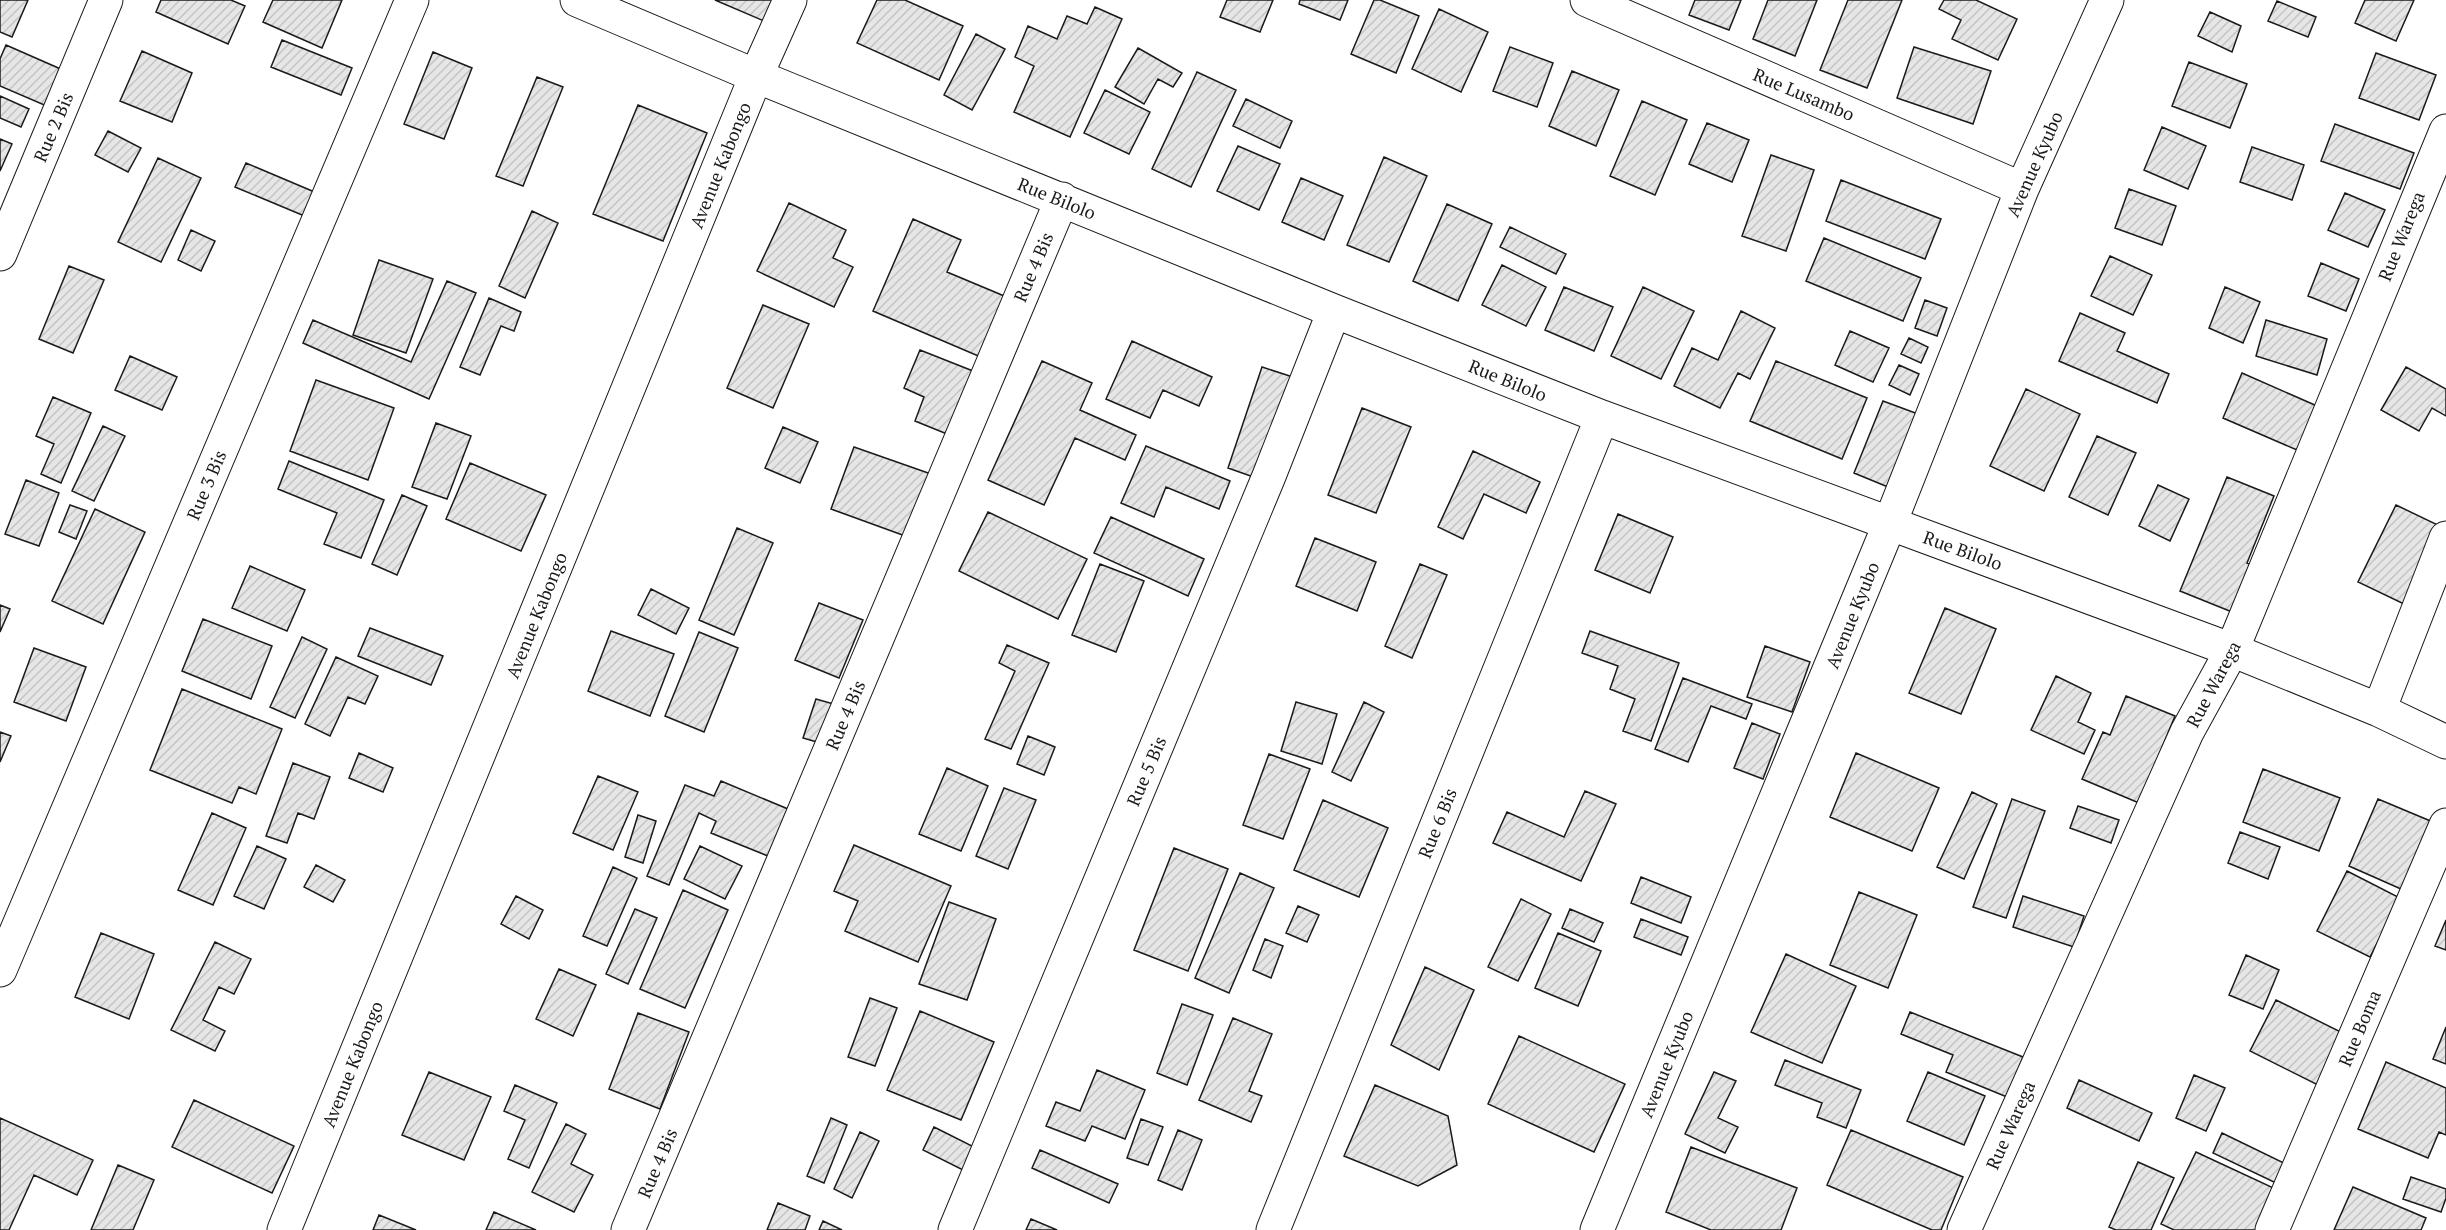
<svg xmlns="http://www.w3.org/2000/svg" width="2446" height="1230" viewBox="0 0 2446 1230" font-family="'PT Serif',serif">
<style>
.building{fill:url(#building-hatch);stroke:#1a1a1a;stroke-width:1.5}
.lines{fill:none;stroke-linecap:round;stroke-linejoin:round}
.minor-casing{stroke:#1a1a1a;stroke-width:35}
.minor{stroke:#fff;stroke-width:33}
.labels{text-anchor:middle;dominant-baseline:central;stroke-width:4.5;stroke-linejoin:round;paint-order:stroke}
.street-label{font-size:18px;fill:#1a1a1a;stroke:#fff}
</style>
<defs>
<pattern id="building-hatch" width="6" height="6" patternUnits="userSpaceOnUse" patternTransform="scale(1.5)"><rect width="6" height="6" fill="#e6e6e6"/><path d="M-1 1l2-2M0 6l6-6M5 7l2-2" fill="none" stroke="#c5c5c5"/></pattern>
</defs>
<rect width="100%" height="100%" fill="#fff"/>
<path class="building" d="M0,0H28L12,37L0,32Z
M161,0H231L245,6L228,44L156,12Z
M273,0H342L322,48L263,22Z
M715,0H782L771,24Z
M877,0H905L963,26L939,80L857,43Z
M1227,0H1273L1260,32L1220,17Z
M1300,0H1348L1340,20L1299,4Z
M1374,0H1380L1419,16L1396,73L1351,54Z
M1695,0H1741L1729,30L1689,15Z
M1768,0H1817L1795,56L1753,39Z
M1848,0H1902L1867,88L1820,70Z
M1944,0H1976L2017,19L1998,60L1952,39L1961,20L1939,9Z
M2365,0H2414L2396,41L2355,23Z
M2277,1L2316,17L2308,37L2268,21Z
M1095,7L1122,19L1070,137L1014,112L1034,66L1015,57L1028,26L1057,39L1067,16L1087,24Z
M1439,9L1488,32L1461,92L1412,69Z
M2210,12L2241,26L2232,52L2198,36Z
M976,34L1005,49L972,110L944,95Z
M282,40L352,68L341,95L271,67Z
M6,45L72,74L56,110L0,86V59Z
M1510,47L1553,63L1537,107L1493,91Z
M1914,47L1991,71L1973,124L1897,98Z
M1138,48L1182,73L1173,87L1158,79L1144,104L1115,87Z
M142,51L192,73L172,122L120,101Z
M433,52L472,68L444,139L404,124Z
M2376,53L2436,75L2419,120L2359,98Z
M2189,62L2247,84L2230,128L2172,106Z
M1572,71L1619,90L1596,146L1549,126Z
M1197,72L1236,90L1191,187L1152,169Z
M537,77L563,87L523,186L496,176Z
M1105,90L1150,112L1129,154L1084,133Z
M0,96L29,109L21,127L0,118Z
M1246,99L1292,121L1280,148L1233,126Z
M1642,101L1687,120L1655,195L1610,176Z
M638,105L707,133L663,241L593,214Z
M1707,123L1749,140L1732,182L1689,164Z
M2335,124L2414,153L2400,189L2321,161Z
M2162,127L2206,146L2188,189L2144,170Z
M108,131L141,148L128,172L95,155Z
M0,139L12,144L0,171Z
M1238,146L1280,164L1259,210L1217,191Z
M2252,147L2304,165L2292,200L2240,182Z
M1771,155L1814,170L1786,251L1742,236Z
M1384,157L1427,176L1389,262L1347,245Z
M158,158L201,178L161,262L118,242Z
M246,163L324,196L314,220L235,187Z
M1301,178L1343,196L1324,240L1282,222Z
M1841,180L1941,219L1925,259L1826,221Z
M2129,189L2176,206L2162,245L2115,228Z
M2345,193L2385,210L2368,247L2328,230Z
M789,203L846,230L833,258L853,267L834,307L757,271Z
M1447,204L1492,224L1458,301L1413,281Z
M532,211L558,223L525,298L499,286Z
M913,219L961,240L947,272L1009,298L983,358L873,311Z
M1510,227L1566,254L1556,274L1500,247Z
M191,230L215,241L201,271L178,260Z
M1824,238L1921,278L1903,321L1806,281Z
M2110,256L2152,275L2133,315L2091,296Z
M379,260L433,279L406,353L353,335Z
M2321,263L2359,279L2346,311L2308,296Z
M1502,265L1546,287L1526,326L1482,305Z
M69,266L104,280L73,353L39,339Z
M447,281L476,293L429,399L303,343L313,320L411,362Z
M1564,287L1613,307L1594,351L1545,330Z
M1643,287L1694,311L1661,379L1611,356Z
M2225,287L2260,302L2243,343L2209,328Z
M489,298L521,312L514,331L501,326L480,375L460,367Z
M1925,300L1947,308L1937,336L1915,328Z
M763,305L809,324L773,408L727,388Z
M1741,311L1775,328L1750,379L1738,373L1720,408L1674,386L1692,348L1718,360Z
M2080,313L2125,333L2117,351L2169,374L2157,403L2059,361Z
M2266,320L2327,339L2317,375L2256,356Z
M1850,331L1889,348L1873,382L1835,365Z
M1909,338L1928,347L1921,363L1901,354Z
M1132,341L1212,377L1199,406L1163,390L1150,418L1106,399Z
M920,350L978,373L952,436L915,421L924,397L904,388Z
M130,356L177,377L162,410L115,390Z
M1042,361L1092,383L1080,410L1136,435L1125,460L1075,438L1044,505L988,480Z
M1776,361L1867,398L1842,459L1750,421Z
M1899,365L1919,374L1910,395L1889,385Z
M1262,367L1296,378L1262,480L1228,468Z
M2406,367L2446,389V416L2432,408L2419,431L2381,410Z
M2242,373L2317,406L2297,450L2223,418Z
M316,380L394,408L368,480L290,451Z
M2026,389L2080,414L2044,491L1990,466Z
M53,397L91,413L61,483L41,474L54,444L36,436Z
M1883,401L1918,414L1888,487L1854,473Z
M1362,408L1411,427L1376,513L1328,495Z
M436,423L471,436L447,499L412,487Z
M103,426L125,436L94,501L72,491Z
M783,427L818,442L800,483L765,468Z
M2097,436L2136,453L2108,515L2069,497Z
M1146,446L1230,481L1219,509L1166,487L1154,517L1121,503Z
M854,447L931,474L908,537L831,509Z
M1473,451L1540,482L1526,513L1484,494L1463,539L1438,527Z
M289,461L384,500L361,558L324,544L337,513L278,489Z
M470,463L546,495L521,551L446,519Z
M2227,477L2274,496L2247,563L2261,569L2242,616L2180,591Z
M26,480L59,493L39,546L5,534Z
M2158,485L2189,499L2170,541L2139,526Z
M402,495L427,506L397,575L372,564Z
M70,505L87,511L76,539L59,532Z
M2396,505L2442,527L2404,604L2358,582Z
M95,509L145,532L103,624L52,601Z
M988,512L1087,559L1058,619L959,571Z
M1618,514L1673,537L1650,593L1595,570Z
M1111,517L1204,559L1188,596L1094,553Z
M737,528L773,543L734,635L699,620Z
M1315,538L1376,562L1357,611L1296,586Z
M1100,564L1144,581L1116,652L1072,635Z
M1420,564L1447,575L1412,658L1385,646Z
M250,566L305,590L287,631L232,608Z
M651,589L689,608L676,634L638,615Z
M819,603L863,620L839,678L795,660Z
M0,605L10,609L0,632Z
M1945,608L1996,629L1961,714L1909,693Z
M203,619L272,646L251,699L182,671Z
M370,628L443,656L431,685L358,656Z
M611,631L674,654L650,716L588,691Z
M1590,631L1679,663L1651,741L1623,731L1635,699L1610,689L1618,666L1582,653Z
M699,632L738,648L704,732L665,716Z
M302,637L327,649L295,718L270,707Z
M1007,645L1049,663L1011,749L985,739L1015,671L999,663Z
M1765,646L1810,662L1792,712L1747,697Z
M34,648L86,667L66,721L14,702Z
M336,657L378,676L365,704L348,697L330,736L305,724Z
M2056,676L2091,693L2078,722L2095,730L2084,754L2031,730Z
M1683,678L1752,704L1746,719L1711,706L1688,762L1655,749Z
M182,689L282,729L256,794L239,787L232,803L150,770Z
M2126,696L2175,716L2139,803L2082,779L2103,732L2110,735Z
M816,699L837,705L824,744L803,738Z
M1296,702L1337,714L1322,764L1281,751Z
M1364,702L1384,712L1351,781L1332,772Z
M1752,723L1780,734L1763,779L1734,768Z
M0,732L11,736L0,762Z
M1028,736L1055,747L1044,775L1017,764Z
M359,753L393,768L383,792L349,778Z
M1856,753L1939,788L1912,851L1830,817Z
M1269,754L1310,769L1283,839L1243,825Z
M293,763L330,777L314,819L298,813L287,843L266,836Z
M947,768L988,786L961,851L919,834Z
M2263,769L2340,798L2319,851L2243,822Z
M598,776L638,792L613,850L573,833Z
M721,781L788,809L768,856L711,833L716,821L699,813L669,885L647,876L685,785L714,796Z
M1004,788L1036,800L1008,869L976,856Z
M1585,791L1616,804L1581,881L1493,843L1507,812L1564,837Z
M1972,792L1997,804L1964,879L1937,867Z
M2012,799L2045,811L2006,918L1973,907Z
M2378,799L2440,825L2410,893L2349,866Z
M1323,800L1388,828L1359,897L1294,870Z
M2078,806L2119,820L2111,843L2070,828Z
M212,813L246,828L213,905L178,890Z
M638,815L656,821L643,863L625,857Z
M2240,832L2280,847L2268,879L2228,863Z
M854,845L951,886L918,962L845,931L858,901L834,891Z
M257,846L286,859L264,909L234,896Z
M700,846L742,866L725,899L684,879Z
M1174,848L1228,869L1188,971L1134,950Z
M316,865L345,880L333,902L304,887Z
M613,867L637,878L607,946L583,936Z
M2347,871L2400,898L2370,957L2317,931Z
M1240,873L1274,888L1229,993L1195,978Z
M1641,877L1691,897L1681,923L1631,903Z
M683,890L728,910L685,1008L640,989Z
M1859,892L1917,915L1888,988L1830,965Z
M516,896L543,910L529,939L501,924Z
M2023,896L2084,916L2074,947L2013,927Z
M1521,899L1551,914L1518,981L1488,967Z
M949,902L996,919L967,1000L919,984Z
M1298,906L1319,915L1307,942L1286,933Z
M635,909L657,918L628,984L606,974Z
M1570,909L1603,923L1594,942L1562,928Z
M1641,919L1688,937L1681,955L1634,937Z
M2446,920V950L2435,946Z
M101,933L154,954L129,1019L75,997Z
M1558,933L1601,951L1578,1006L1535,988Z
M1265,939L1283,946L1271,978L1253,970Z
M215,942L251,959L234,994L219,987L203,1020L225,1031L215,1051L171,1030Z
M1786,954L1856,986L1822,1063L1751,1032Z
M2246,955L2279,970L2263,1009L2229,995Z
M1425,967L1474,990L1439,1070L1391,1045Z
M559,969L596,985L573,1036L536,1019Z
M870,998L897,1008L875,1066L848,1057Z
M2276,1000L2351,1037L2324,1088L2250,1051Z
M1182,1004L1213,1015L1187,1085L1157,1073Z
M920,1011L994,1042L961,1120L887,1090Z
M1910,1012L2023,1057L2007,1097L1946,1072L1953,1055L1901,1034Z
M638,1013L689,1032L660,1109L609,1089Z
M1233,1018L1272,1034L1249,1091L1262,1096L1251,1122L1199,1100Z
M2446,1027V1064L2433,1059Z
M1519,1036L1625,1084L1594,1152L1488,1104Z
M1785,1060L1861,1090L1846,1128L1817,1117L1822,1103L1775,1085Z
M2386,1062L2446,1088V1135L2439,1132L2428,1158L2358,1129Z
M1097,1070L1145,1090L1125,1139L1092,1126L1085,1141L1046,1126L1056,1102L1080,1111Z
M429,1072L491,1097L464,1160L402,1135Z
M1714,1072L1736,1081L1718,1118L1738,1127L1725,1153L1685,1134Z
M1928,1072L1985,1096L1964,1145L1907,1121Z
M2194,1075L2225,1088L2206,1131L2176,1118Z
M2079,1080L2152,1113L2139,1141L2067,1108Z
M515,1085L557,1103L529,1168L508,1159L525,1120L504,1111Z
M1375,1085L1448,1116L1457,1165L1418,1186L1344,1156Z
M194,1100L294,1146L272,1193L172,1147Z
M0,1118L93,1160L77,1195L34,1175L9,1230H0Z
M831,1118L847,1125L824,1183L807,1176Z
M1141,1119L1163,1127L1148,1165L1127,1158Z
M566,1124L586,1134L571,1164L593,1175L574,1212L532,1192Z
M934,1127L976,1148L965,1171L923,1150Z
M1178,1130L1202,1140L1182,1190L1158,1180Z
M1851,1130L1963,1177L1941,1230H1932L1827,1185Z
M860,1132L879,1141L852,1198L834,1189Z
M2222,1133L2286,1164L2276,1183L2213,1153Z
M1691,1147L1797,1188L1781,1230H1711L1666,1212Z
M1040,1150L1118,1184L1109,1203L1032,1168Z
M2196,1152L2280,1191L2262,1230H2174L2161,1224Z
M2138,1162L2174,1178L2151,1230H2116L2109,1227Z
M118,1165L154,1180L133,1230H91Z
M2411,1177L2446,1189V1198L2441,1212L2403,1199Z
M2353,1187L2426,1218L2421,1230H2334Z
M778,1203L810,1216L805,1230H767Z
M494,1212L536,1230H486Z
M379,1215L416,1230H373Z
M1031,1219L1057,1230H1026Z
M823,1221L842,1230H819Z"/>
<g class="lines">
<defs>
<path id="minor" d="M577,0L756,76L1334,311L1602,417L2232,650L2379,710L2446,742
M1587,0L2022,189
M0,254L106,0
M2379,710L2446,538
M0,970L412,0
M284,1230L756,76L790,0
M628,1230L1062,199
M955,1230L1269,476L1334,311
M1273,1230L1602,417
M1597,1230L1890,523L2022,189L2107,0
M1964,1230L2187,732L2232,650L2446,131
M2272,1230L2446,825"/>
</defs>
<use href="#minor" class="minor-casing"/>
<use href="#minor" class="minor"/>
</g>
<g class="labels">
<g class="street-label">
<text transform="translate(1804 94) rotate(23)">Rue Lusambo</text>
<text transform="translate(53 127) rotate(-67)">Rue 2 Bis</text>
<text transform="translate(2034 164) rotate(-66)">Avenue Kyubo</text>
<text transform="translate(720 165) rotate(-68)">Avenue Kabongo</text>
<text transform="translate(1057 198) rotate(22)">Rue Bilolo</text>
<text transform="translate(2401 236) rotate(-68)">Rue Warega</text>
<text transform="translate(1033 267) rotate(-67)">Rue 4 Bis</text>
<text transform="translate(1508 380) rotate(22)">Rue Bilolo</text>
<text transform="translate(206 485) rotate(-67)">Rue 3 Bis</text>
<text transform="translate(1963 550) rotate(20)">Rue Bilolo</text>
<text transform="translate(536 615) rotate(-68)">Avenue Kabongo</text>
<text transform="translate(1852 615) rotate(-68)">Avenue Kyubo</text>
<text transform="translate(2213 684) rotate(-62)">Rue Warega</text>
<text transform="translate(845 715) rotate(-67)">Rue 4 Bis</text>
<text transform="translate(1146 771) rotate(-67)">Rue 5 Bis</text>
<text transform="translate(1437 823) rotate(-68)">Rue 6 Bis</text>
<text transform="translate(2359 1028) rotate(-67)">Rue Boma</text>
<text transform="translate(352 1064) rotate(-68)">Avenue Kabongo</text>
<text transform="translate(1666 1064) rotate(-68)">Avenue Kyubo</text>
<text transform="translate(2010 1125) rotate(-66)">Rue Warega</text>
<text transform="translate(657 1163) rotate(-67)">Rue 4 Bis</text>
</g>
</g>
</svg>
